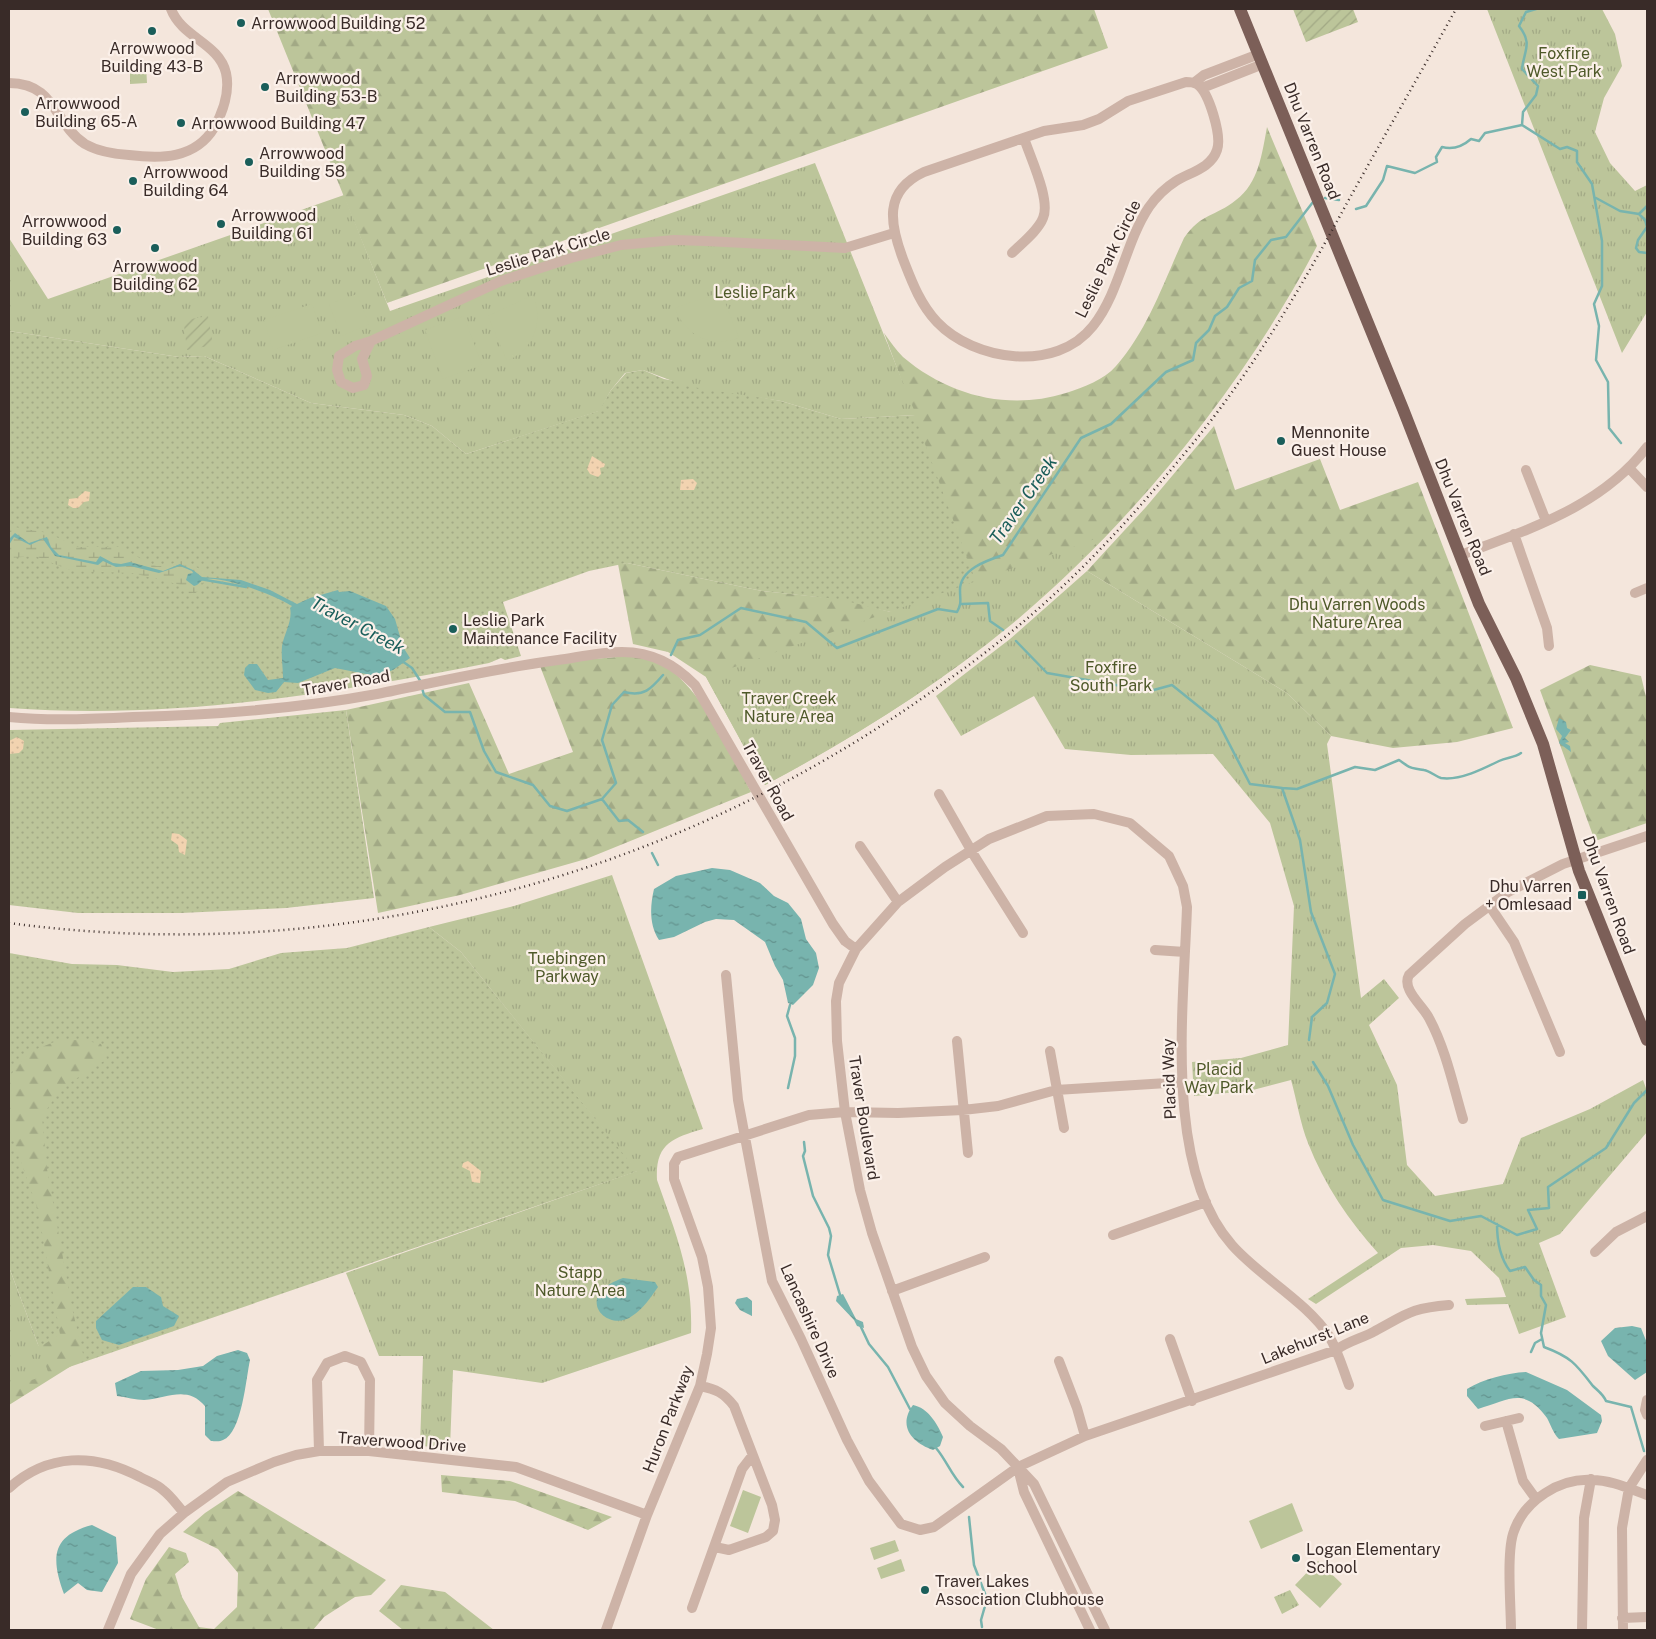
<svg xmlns="http://www.w3.org/2000/svg" width="1656" height="1639" viewBox="0 0 1656 1639" font-family="'Public Sans',sans-serif">
<style>
.grass{fill:url(#grass-dots)}
.forest{fill:url(#forest-firs)}
.wetland{fill:url(#wetland-marsh)}
.sand{fill:url(#sand-dots)}
.park{fill:url(#park-tufts)}
.garden{fill:url(#garden-furrows)}
.pitch{fill:#bcc59a}
.water{fill:url(#water-ripples)}
.lines{fill:none;stroke-linecap:round;stroke-linejoin:round}
.stream{stroke:#78b4ae;stroke-width:2.5}
.minor{stroke:#cdb3a7;stroke-width:10}
.major{stroke:#7c5f58;stroke-width:12}
.rail{stroke:#392b28;stroke-width:2.5;stroke-dasharray:1 4;stroke-linecap:butt}
.poi-dot{fill:#1a5e5a;stroke:#fbf0e9;stroke-width:2}
.labels{text-anchor:middle;dominant-baseline:central;stroke-width:4.5;stroke-linejoin:round;paint-order:stroke}
.poi-label{font-size:16px;fill:#392b28;stroke:#fbf0e9;text-anchor:start}
.park-label{font-size:16px;fill:#4e5929;stroke:#fbf0e9}
.street-label{font-size:16px;fill:#392b28;stroke:#fbf0e9}
.water-label{font-size:18px;font-style:italic;fill:#1a5e5a;stroke:#fbf0e9}
</style>
<defs>
<pattern id="grass-dots" width="8" height="8" patternUnits="userSpaceOnUse" patternTransform="scale(1.25)"><rect width="8" height="8" fill="#bcc59a"/><path d="M2 2h.1M6 6h.1" fill="none" stroke="#a2a985" stroke-width="1.8" stroke-linecap="round"/></pattern>
<pattern id="forest-firs" width="22" height="20" patternUnits="userSpaceOnUse" patternTransform="scale(1.25)"><rect width="22" height="20" fill="#bcc59a"/><path d="M5 1l3.5 6h-7zM16 11l3.5 6h-7z" fill="#a2a985"/></pattern>
<pattern id="wetland-marsh" width="20" height="14" patternUnits="userSpaceOnUse" patternTransform="scale(1.25)"><rect width="20" height="14" fill="#bcc59a"/><path d="M1 5h8M5 5V1M11 12h8M15 12V8" fill="none" stroke="#a2a985"/></pattern>
<pattern id="sand-dots" width="8" height="8" patternUnits="userSpaceOnUse" patternTransform="scale(1.25)"><rect width="8" height="8" fill="#f2d3b0"/><path d="M2 2h.1M6 6h.1" fill="none" stroke="#d0b597" stroke-width="1.8" stroke-linecap="round"/></pattern>
<pattern id="park-tufts" width="24" height="20" patternUnits="userSpaceOnUse" patternTransform="scale(1.25)"><rect width="24" height="20" fill="#bcc59a"/><path d="M3 7l-1-3M5 7V3M7 7l1-3M15 17l-1-3M17 17v-4M19 17l1-3" fill="none" stroke="#a2a985"/></pattern>
<pattern id="garden-furrows" width="10" height="10" patternUnits="userSpaceOnUse" patternTransform="scale(1.25)"><rect width="10" height="10" fill="#bcc59a"/><path d="M-1 1l2-2M0 10L10 0M9 11l2-2" fill="none" stroke="#a2a985"/></pattern>
<pattern id="water-ripples" width="26" height="14" patternUnits="userSpaceOnUse" patternTransform="scale(1.25)"><rect width="26" height="14" fill="#78b4ae"/><path d="M2 4q2-2 4 0t4 0M15 11q2-2 4 0t4 0" fill="none" stroke="#63938e"/></pattern>
</defs>
<rect width="100%" height="100%" fill="#f4e6dc"/>
<path class="grass" d="M9,331L179,357L204,356L311,403L404,415L432,426L466,454L598,411L611,390L626,373L643,370L664,379L781,401L841,419L916,415L977,582L891,612L817,597L762,591L627,563L589,571L503,602L521,656L505,660L501,658L489,663C331,694 171,720 9,708Z
M346,710L374,898L286,908L181,913H78L9,905V730L218,726L220,723Z
M429,927L461,952L638,1171L49,1374L9,1267V953L72,964L117,965L173,972L229,969L281,953L347,948Z"/>
<path class="forest" d="M268,9H1094L1108,48L387,303Z
M1267,127L1317,246C1245,384 1132,524 1012,624C936,687 852,738 765,785L706,677L668,652L633,644L618,564L627,563L762,591L838,599L891,612L976,582L884,333C890,341 896,350 903,357C949,396 1009,411 1066,393C1084,387 1104,380 1116,366C1148,330 1164,281 1184,238C1201,213 1215,217 1236,200C1259,183 1262,153 1267,127Z
M1214,426L1235,490L1320,459L1340,510L1418,482L1513,728L1457,742L1393,748L1331,736L1287,693L1087,571L1146,507Z
M629,656C636,657 646,656 652,659C698,678 729,750 751,792L586,859L460,895L378,913L346,710L469,683L509,774L573,752L540,666L592,659Z
M1590,665L1641,676L1647,701V823L1595,841L1540,690Z
M59,1040H83L101,1044L107,1059L60,1089L42,1117L47,1169L72,1308L84,1358L9,1405V1307L18,1325L40,1347L60,1334L38,1210L9,1128V1079L15,1068L32,1051Z
M441,1475L510,1481L612,1517L588,1530L515,1501L442,1492Z
M238,1491L386,1580L371,1595L355,1597L324,1617L313,1630H159L130,1619L146,1579L169,1547L186,1553L189,1562L175,1574L182,1597L199,1627L214,1629L237,1607L238,1573L218,1549L183,1532L205,1513Z
M401,1585L445,1592L494,1630H403L379,1611Z"/>
<path class="wetland" d="M9,526L48,533L77,547H119L156,566H165L187,559L188,563L208,573C202,585 202,594 187,595L181,585L132,573L72,571L35,556L9,558Z"/>
<path class="sand" d="M592,456L605,464L604,467L600,468L601,474L598,477L590,474L587,469Z
M693,479L697,483L694,490H680L681,480Z
M85,491L90,492L89,501L84,502L78,508H73L68,505L69,499L77,498Z
M17,737L24,741L23,749L19,753L9,754V741Z
M172,833L179,834L187,840L185,855L179,852L178,845L171,840Z
M468,1161L481,1171L480,1183L472,1182L470,1171L462,1167L463,1163Z"/>
<path class="park" d="M1487,9H1602L1615,34L1622,66L1604,98L1595,132L1610,163L1635,191L1647,185V312L1622,353Z
M130,65H146L147,83L130,84Z
M815,163L916,415L841,419L781,401L686,386L643,370L625,373L611,390L599,411L466,454L432,426L404,415L311,403L204,356L179,357L9,331V238L48,299L344,195L390,311Z
M1103,536C1007,640 890,719 765,785L706,677Z
M1087,571L1287,693L1331,736L1327,744L1361,998L1384,979L1399,998L1369,1025L1397,1085L1407,1165L1435,1196L1503,1184L1521,1138L1590,1109L1643,1080L1647,1091V1132L1560,1234L1539,1243L1566,1317L1519,1334L1508,1304L1467,1305L1465,1299L1506,1297L1499,1278L1471,1251L1433,1245L1401,1248L1316,1304L1308,1299L1378,1253C1349,1221 1324,1184 1308,1143C1300,1123 1297,1101 1291,1080L1249,1091L1194,1096L1192,1062L1241,1058L1288,1045L1294,906L1270,823L1213,754L1131,755L1065,749L1034,696L961,736L936,696L1010,639Z
M612,875L703,1129C672,1138 655,1144 657,1180C676,1234 693,1274 691,1333L542,1383L453,1370L450,1448L420,1446L423,1356H379L346,1273L637,1171L461,952L429,927L514,906Z
M9,1267L49,1374L9,1388Z
M1290,1590L1299,1605L1282,1614L1274,1597Z"/>
<path class="garden" d="M1293,9H1353L1358,22L1306,42Z
M208,316L213,345L187,350L184,325L191,319Z"/>
<path class="pitch" d="M721,292L739,338C711,348 685,336 675,308Z
M357,294L369,324L341,336L329,304Z
M533,295C544,322 534,349 507,361L488,316Z
M312,304L322,333L273,350L264,320Z
M464,316L482,365L443,379L425,330Z
M743,1490L761,1497L748,1533L730,1526Z
M1292,1503L1303,1531L1261,1549L1249,1521Z
M895,1540L899,1551L874,1560L870,1548Z
M901,1559L905,1571L881,1579L877,1568Z
M1318,1561L1342,1584L1320,1608L1295,1585Z"/>
<path class="water" d="M15,533L29,543L47,537L51,547L59,555L96,562L100,556L113,563L121,564L130,562L163,571L180,564L193,570L202,577L241,580L270,590L297,604L310,598L338,590L339,592L350,591L386,606L395,619L403,647L410,658L393,670L376,676L335,668L298,683L284,682L276,692L268,693L255,690L244,675L245,668L249,664H257L268,680L283,678C283,668 281,656 282,646C284,634 293,620 290,608L292,606L290,605C277,596 217,573 203,580C199,582 199,585 194,586L186,580L188,574L193,573L192,571L180,566L159,573L130,566L116,567L103,561L98,565L55,556L43,539L30,545L14,537L9,545L10,538Z
M1559,718L1566,722L1567,728L1571,730L1565,738L1569,742L1565,743L1570,746L1571,752L1559,743L1562,736L1556,729Z
M712,868L730,870L760,883L774,896L788,903L801,919L806,939L816,953L819,968L813,985L793,1005L788,1003L783,980L775,966L765,942L734,920L716,919L705,922L674,937L659,940C649,925 650,906 654,889L676,876Z
M623,1278L655,1282L658,1287C651,1297 643,1309 632,1316C608,1334 571,1296 623,1278Z
M133,1287H146L161,1297L163,1306L179,1316L174,1326L119,1345L102,1340L96,1328V1321Z
M843,1294L856,1319L863,1322L864,1328L857,1326L854,1320L836,1301L837,1296Z
M747,1297L752,1301V1316L740,1310L735,1303L737,1299Z
M1632,1326L1641,1328L1647,1343V1372L1635,1380L1608,1356L1601,1341L1615,1328Z
M238,1350L247,1353L250,1360C246,1378 242,1433 223,1440C220,1442 214,1441 211,1441L205,1435V1406C187,1385 168,1398 144,1400C136,1400 126,1397 117,1396L115,1383L141,1371L178,1370L203,1366L217,1356Z
M1526,1372L1567,1390L1601,1415L1602,1421L1597,1433L1559,1439C1553,1433 1551,1425 1547,1418C1524,1386 1509,1400 1478,1409L1467,1396V1389C1483,1379 1507,1373 1526,1372Z
M913,1405C928,1408 937,1423 943,1437L940,1446L933,1450C913,1443 897,1427 913,1405Z
M92,1525L116,1537L118,1563L102,1592L87,1590L78,1583L64,1594C51,1558 51,1536 92,1525Z"/>
<g class="lines">
<path class="stream" d="M1522,125L1560,149L1567,147L1577,151V162L1592,184L1602,241V286L1594,304L1599,326L1596,360L1608,382L1609,428L1621,443
M1325,198L1339,200
M1596,198L1620,211L1639,214L1647,206
M1356,209L1366,206L1383,180L1387,166L1415,173L1437,162L1436,157L1442,147C1453,150 1463,146 1471,139L1479,141L1485,133L1522,125L1523,112L1536,95L1538,86L1522,69C1524,50 1533,44 1519,26L1526,12L1536,9
M1639,214L1645,220L1647,227L1638,240L1636,248L1639,252L1647,253
M200,579L246,587
M962,604L988,603L990,621L1003,630
M1016,641L1047,673L1150,691L1172,685L1218,722L1250,784L1282,788L1300,840L1311,912L1335,974L1327,1003L1312,1017L1309,1040
M671,655L678,640L700,635L741,608L806,622L837,648L938,609L957,612C962,603 960,600 960,590C960,569 988,560 1003,555L1081,438L1111,424L1166,372L1193,360L1196,343L1209,330L1215,316L1227,307L1239,288L1252,281L1255,260L1271,240L1286,237L1313,202
M402,661L412,668L421,682
M422,688L424,695L445,712H470L484,751L496,772L533,785L550,806L567,811L602,799L616,783L602,740L612,705L624,692C644,697 651,689 663,675
M1282,788L1297,789L1355,767L1375,770L1399,760C1413,770 1409,767 1424,770C1430,771 1435,776 1441,778C1459,781 1483,769 1499,761C1507,757 1514,758 1521,753
M602,799L619,821L628,820L643,832
M652,853L658,865
M1313,1062L1328,1086L1353,1145L1383,1200L1450,1221L1481,1216L1517,1235L1537,1229L1528,1210L1549,1208L1548,1187L1606,1148L1634,1103L1647,1090
M788,1088L795,1056V1038L787,1016L790,1005
M804,1142L805,1151L803,1156L813,1196L829,1228L831,1236L828,1255L841,1298
M1497,1224C1497,1241 1500,1258 1510,1271L1525,1267L1534,1280L1541,1285V1296L1546,1305L1541,1333L1544,1347C1571,1357 1576,1364 1593,1386C1598,1391 1603,1394 1606,1401L1631,1407L1644,1451
M860,1325L869,1344L888,1367L910,1409
M1531,1352L1535,1343L1542,1339
M936,1448C947,1461 951,1475 963,1487
M969,1517L974,1565L987,1599L981,1620L982,1627"/>
<path class="minor" d="M1186,82C1190,82 1193,82 1197,84C1209,92 1222,136 1217,150C1211,168 1191,172 1176,181C1165,188 1156,197 1149,207C1125,243 1120,292 1093,326C1056,373 974,361 937,322C920,304 912,282 903,259C890,224 883,191 924,172L1044,131L1083,125L1099,119L1128,101Z
M1195,82L1204,75L1259,54
M9,83C56,83 54,124 85,144C99,152 114,154 129,155C161,159 195,159 214,128C223,112 230,91 226,73C219,43 182,38 171,9
M1202,88L1263,64
M1012,253C1022,243 1038,231 1043,218C1051,200 1030,157 1024,138
M371,341L362,359L367,376L364,385L353,388L341,382L337,370L339,356L355,346L371,341L501,281L571,258L621,245L674,240L706,241L845,248L894,233
M1629,468L1647,487
M1526,470L1546,521
M1514,534L1547,628L1549,646
M1461,555C1529,529 1601,507 1647,447
M1635,593L1647,588
M9,717C50,721 92,719 133,717C215,715 296,709 377,694C437,682 497,668 558,660C579,657 601,652 622,652C652,652 674,664 695,685L833,924L845,941L856,949
M939,794L975,857L1023,933
M860,846L898,902
M1489,905L1514,942L1560,1052
M1155,950L1185,952
M726,975L738,1100L772,1281L801,1339L847,1440L869,1481L901,1524L920,1530L934,1527L1018,1467L1085,1436L1336,1350C1348,1341 1363,1338 1375,1331C1407,1314 1411,1308 1449,1305
M957,1041L968,1153
M1050,1051L1064,1128
M1463,1119C1453,1085 1446,1050 1429,1018C1423,1006 1401,989 1409,975L1465,924L1508,892L1563,864L1647,836
M1113,1235L1206,1202
M1595,1252L1616,1232L1647,1216
M892,1291L985,1257
M1170,1339L1192,1401
M1059,1361L1077,1408L1085,1436
M700,1386C716,1389 724,1393 734,1406L772,1505L775,1520L773,1531L766,1537L729,1550L715,1547
M1647,1400L1645,1410L1647,1415
M1506,1421L1523,1481L1536,1499
M1485,1426L1519,1418
M319,1451L317,1380L327,1363L345,1356L361,1362L370,1380L369,1451
M1018,1468L1024,1492L1090,1630
M9,1488C48,1453 94,1453 140,1477C147,1481 157,1484 163,1490C171,1496 177,1505 184,1513
M692,1608L742,1469L752,1456
M1622,1618L1647,1617
M108,1630L131,1574L160,1534L184,1513L227,1482L274,1462L296,1455L319,1451H369L516,1467L647,1515
M606,1630L647,1515L700,1386L707,1354L711,1328L708,1287L702,1257L674,1179V1164L678,1157L809,1115L845,1112L898,1113L963,1110L998,1106L1056,1090L1183,1082
M1105,1630L1034,1484L1001,1449L970,1426L945,1403L926,1376L912,1347L872,1233L860,1190L845,1112L837,1041L836,1001L839,983L856,949L898,902L945,867L989,839L1047,816L1094,814L1130,823L1169,856L1183,886L1187,907C1184,1004 1163,1168 1232,1245C1259,1276 1307,1302 1329,1336C1338,1351 1343,1369 1349,1385
M1511,1630C1511,1607 1506,1551 1514,1531C1525,1500 1560,1478 1592,1480C1611,1480 1630,1489 1647,1495
M1582,1630L1584,1518L1591,1479
M1623,1630L1622,1528L1629,1488L1647,1460"/>
<path class="major" d="M1240,9L1403,409L1479,604L1516,678L1543,744L1579,871L1647,1040"/>
<path class="rail" d="M9,923C335,967 663,882 931,692C976,661 1021,626 1061,588C1110,542 1155,490 1198,437C1256,365 1303,284 1347,203C1383,138 1420,74 1456,9"/>
</g>
<g class="poi-dot">
<circle cx="241" cy="23" r="5"/>
<circle cx="152" cy="31" r="5"/>
<circle cx="265" cy="87" r="5"/>
<circle cx="25" cy="112" r="5"/>
<circle cx="181" cy="123" r="5"/>
<circle cx="249" cy="162" r="5"/>
<circle cx="133" cy="181" r="5"/>
<circle cx="221" cy="224" r="5"/>
<circle cx="117" cy="230" r="5"/>
<circle cx="155" cy="248" r="5"/>
<circle cx="1281" cy="441" r="5"/>
<circle cx="453" cy="629" r="5"/>
<rect x="1577" y="890" width="10" height="10" rx="2.5"/>
<circle cx="1296" cy="1558" r="5"/>
<circle cx="925" cy="1590" r="5"/>
</g>
<g class="labels">
<g class="poi-label">
<text x="251" y="23">Arrowwood Building 52</text>
<text x="152" y="48" text-anchor="middle">Arrowwood<tspan x="152" dy="18">Building 43-B</tspan></text>
<text x="275" y="78">Arrowwood<tspan x="275" dy="18">Building 53-B</tspan></text>
<text x="35" y="103">Arrowwood<tspan x="35" dy="18">Building 65-A</tspan></text>
<text x="191" y="123">Arrowwood Building 47</text>
<text x="259" y="153">Arrowwood<tspan x="259" dy="18">Building 58</tspan></text>
<text x="143" y="172">Arrowwood<tspan x="143" dy="18">Building 64</tspan></text>
<text x="231" y="215">Arrowwood<tspan x="231" dy="18">Building 61</tspan></text>
<text x="107" y="221" text-anchor="end">Arrowwood<tspan x="107" dy="18">Building 63</tspan></text>
<text x="155" y="266" text-anchor="middle">Arrowwood<tspan x="155" dy="18">Building 62</tspan></text>
<text x="1291" y="432">Mennonite<tspan x="1291" dy="18">Guest House</tspan></text>
<text x="463" y="620">Leslie Park<tspan x="463" dy="18">Maintenance Facility</tspan></text>
<text x="1572" y="886" text-anchor="end">Dhu Varren<tspan x="1572" dy="18">+ Omlesaad</tspan></text>
<text x="1306" y="1549">Logan Elementary<tspan x="1306" dy="18">School</tspan></text>
<text x="935" y="1581">Traver Lakes<tspan x="935" dy="18">Association Clubhouse</tspan></text>
</g>
<g class="park-label">
<text x="1564" y="53">Foxfire<tspan x="1564" dy="18">West Park</tspan></text>
<text x="755" y="292">Leslie Park</text>
<text x="1357" y="604">Dhu Varren Woods<tspan x="1357" dy="18">Nature Area</tspan></text>
<text x="1111" y="667">Foxfire<tspan x="1111" dy="18">South Park</tspan></text>
<text x="789" y="698">Traver Creek<tspan x="789" dy="18">Nature Area</tspan></text>
<text x="567" y="958">Tuebingen<tspan x="567" dy="18">Parkway</tspan></text>
<text x="1219" y="1069">Placid<tspan x="1219" dy="18">Way Park</tspan></text>
<text x="580" y="1272">Stapp<tspan x="580" dy="18">Nature Area</tspan></text>
</g>
<g class="street-label">
<text transform="translate(1312 141) rotate(68)">Dhu Varren Road</text>
<text transform="translate(548 252) rotate(-17)">Leslie Park Circle</text>
<text transform="translate(1108 259) rotate(-64)">Leslie Park Circle</text>
<text transform="translate(1463 517) rotate(68)">Dhu Varren Road</text>
<text transform="translate(346 683) rotate(-10)">Traver Road</text>
<text transform="translate(768 781) rotate(61)">Traver Road</text>
<text transform="translate(1609 895) rotate(70)">Dhu Varren Road</text>
<text transform="translate(1169 1079) rotate(-92)">Placid Way</text>
<text transform="translate(864 1118) rotate(81)">Traver Boulevard</text>
<text transform="translate(810 1321) rotate(66)">Lancashire Drive</text>
<text transform="translate(1315 1338) rotate(-22)">Lakehurst Lane</text>
<text transform="translate(668 1419) rotate(-69)">Huron Parkway</text>
<text transform="translate(402 1442) rotate(4)">Traverwood Drive</text>
</g>
<g class="water-label">
<text transform="translate(1023 500) rotate(-55)">Traver Creek</text>
<text transform="translate(358 625) rotate(28)">Traver Creek</text>
</g>
</g>
<rect width="1656" height="1639" fill="none" stroke="#392b28" stroke-width="20"/>
</svg>
